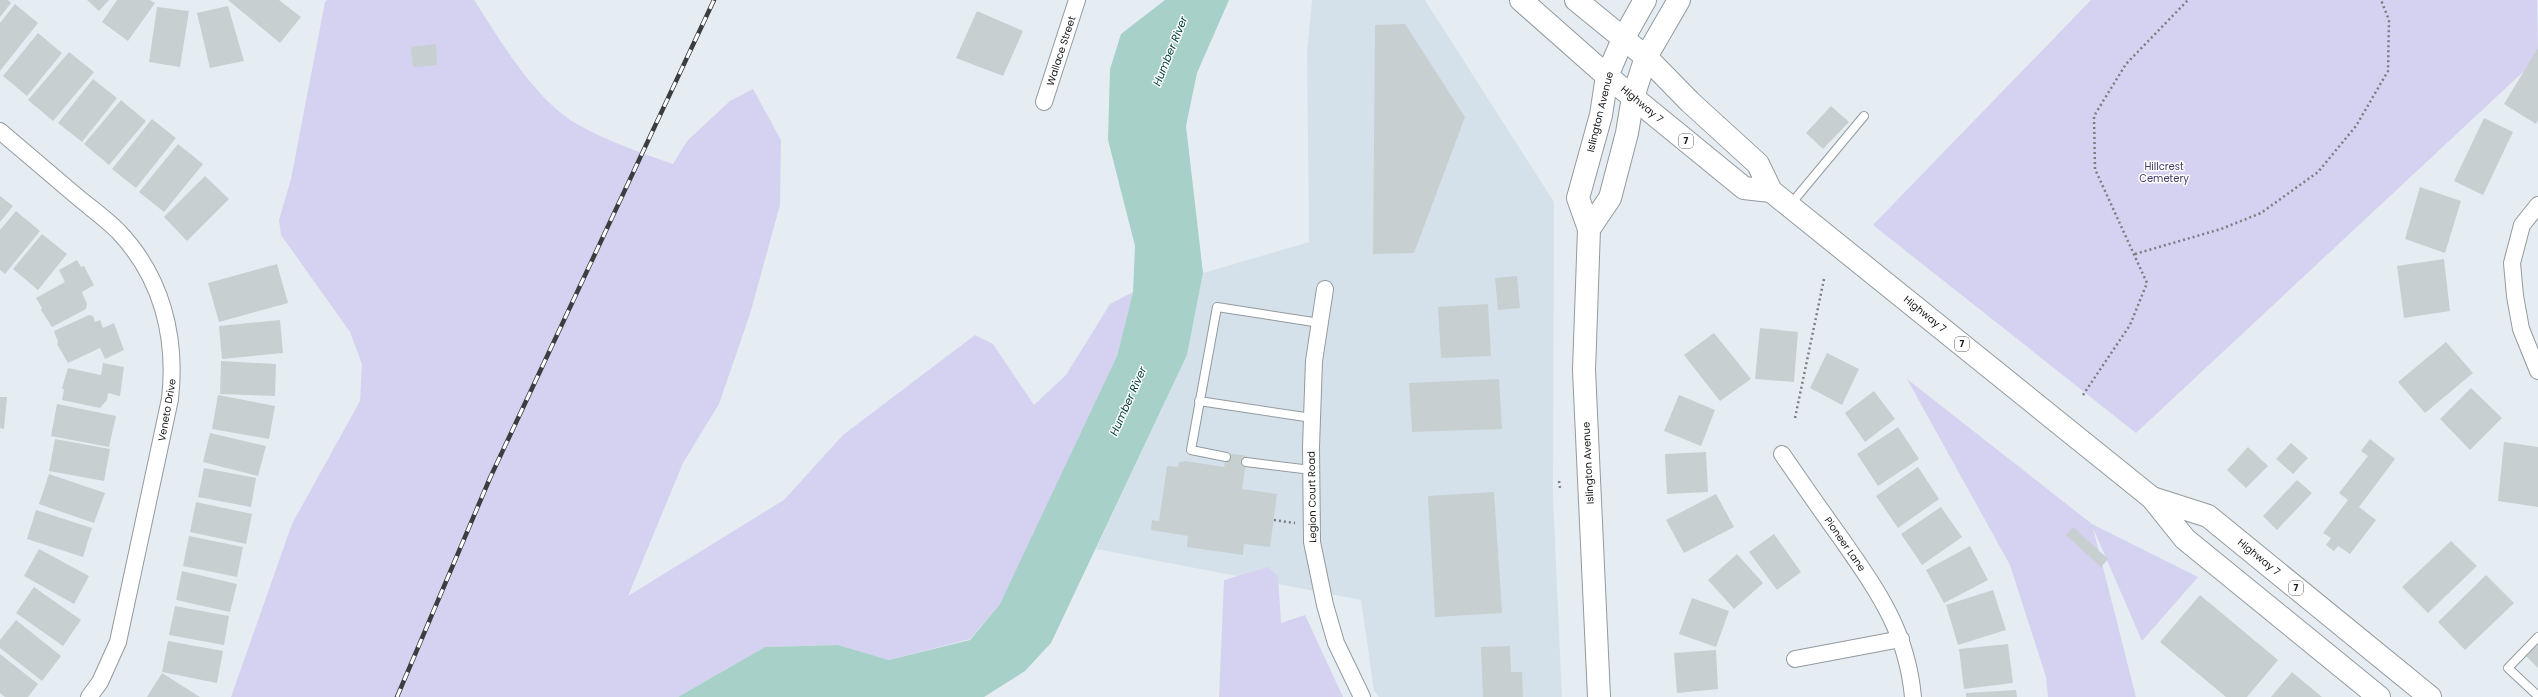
<svg xmlns="http://www.w3.org/2000/svg" width="2538" height="697" viewBox="0 0 2538 697" font-family="Poppins,sans-serif">
<style>
.built{fill:#d4e1eb}
.green{fill:#d5d1f0}
.water{fill:#a7d0c9}
.building{fill:#c7cfd1}
.lines{fill:none;stroke-linecap:round;stroke-linejoin:round}
.lane-casing{stroke:#939a9e;stroke-width:10}
.street-casing{stroke:#939a9e;stroke-width:18}
.secondary-casing{stroke:#939a9e;stroke-width:24}
.primary-casing{stroke:#939a9e;stroke-width:24}
.path{stroke:#797e81;stroke-width:2.5;stroke-dasharray:2 3;stroke-linecap:butt}
.lane{stroke:#fff;stroke-width:8}
.street{stroke:#fff;stroke-width:16}
.secondary{stroke:#fff;stroke-width:22}
.primary{stroke:#fff;stroke-width:22}
.rail-casing{stroke:#3a3e40;stroke-width:4.5}
.rail{stroke:#fff;stroke-width:3;stroke-dasharray:9;stroke-linecap:butt}
.labels{text-anchor:middle;dominant-baseline:central;stroke-width:3;stroke-linejoin:round;paint-order:stroke}
.shield{fill:#fff;stroke:#5c5e5f;stroke-width:1}
.shield-label{font-size:9px;font-weight:bold;fill:#16191a}
.street-label{font-size:10px;fill:#16191a;stroke:#fff}
.park-label{font-size:10px;fill:#433b67;stroke:#fff}
.water-label{font-size:11px;font-style:italic;fill:#00413a;stroke:#fff}
</style>
<rect width="100%" height="100%" fill="#e6edf2"/>
<path class="built" d="M1312,0H1425L1554,202L1553,497L1562,697H1379L1374,691L1361,600L1096,549L1187,355L1203,273L1309,242L1307,52Z"/>
<path class="green" d="M327,0H474C501,41 534,99 577,124C607,141 641,153 673,164L687,141L730,101L753,89L781,140L780,205L750,314L719,404L683,463L628,596L784,500L843,435L975,335L993,344L1034,405L1066,375L1110,304L1133,292L1117,356L1037,529L1000,604L970,639L889,660L838,645L765,647L678,697H231L292,524L360,401L362,364L350,332L281,235L279,220L291,179L325,2Z
M2091,0H2537L2538,58L2136,433L1873,225Z
M1907,379L2092,524L2198,577L2142,641L2093,528L2136,697H2048L2046,677L2010,565Z
M1268,567L1278,576L1281,623L1305,615L1343,697H1219L1224,580Z"/>
<path class="water" d="M1165,0H1229L1197,73L1186,126L1203,273L1187,355L1051,643L1025,671L984,697H678L765,647L838,645L889,660L970,640L1000,604L1117,356L1133,292L1135,246L1108,140L1110,69L1121,34Z"/>
<path class="building" d="M0,0H8L11,3L0,17Z
M87,0H109L99,11Z
M117,0H150L155,3L128,41L102,22Z
M228,0H279L301,17L280,43Z
M15,4L38,23L0,71V23Z
M228,6L244,61L210,68L197,13Z
M157,7L189,11L180,67L149,62Z
M977,11L1023,31L1003,76L956,58Z
M1405,24L1465,117L1414,253L1373,254L1375,25Z
M38,33L62,53L27,96L3,76Z
M436,44L437,65L413,67L411,47Z
M2538,48V120L2536,124L2504,104Z
M69,52L94,72L53,121L28,100Z
M93,79L117,98L82,142L58,123Z
M121,100L146,121L109,165L84,144Z
M1831,106L1849,122L1823,149L1806,133Z
M2484,118L2513,132L2483,195L2454,181Z
M152,119L176,138L136,188L112,169Z
M178,144L203,164L164,212L139,192Z
M205,176L229,199L187,241L164,217Z
M2420,187L2461,201L2445,253L2405,239Z
M0,196L13,206L0,222Z
M16,211L40,231L5,274L0,270V230Z
M42,234L67,254L38,290L13,269Z
M2444,259L2450,311L2404,318L2397,266Z
M77,260L81,267L84,266L94,285L82,292L87,304L86,309L52,327L41,310L42,308L36,298L65,282L59,270Z
M277,264L288,303L219,322L208,283Z
M1517,276L1520,308L1498,310L1495,278Z
M1488,304L1491,356L1441,358L1438,307Z
M89,315L93,316L95,322L100,320L103,328L114,323L124,350L105,359L100,348L68,363L57,344L58,342L54,331Z
M280,320L283,353L222,359L219,326Z
M1760,328L1798,332L1794,382L1755,379Z
M1714,333L1751,379L1720,401L1684,355Z
M2446,342L2473,373L2425,413L2398,382Z
M1827,353L1859,369L1842,405L1810,388Z
M221,361L276,364L275,396L220,394Z
M103,363L124,367L120,396L108,393L107,400L100,408L62,400L64,390L62,388L68,368L101,375Z
M1499,379L1502,429L1412,432L1409,383Z
M2471,388L2502,418L2470,450L2440,419Z
M1874,391L1895,419L1865,442L1845,413Z
M218,395L275,406L269,439L212,429Z
M1679,395L1715,410L1701,446L1664,431Z
M0,397H7L4,429L0,428Z
M57,404L116,416L109,447L51,436Z
M1898,427L1919,459L1878,486L1857,454Z
M210,433L266,446L258,476L203,462Z
M55,439L110,449L104,481L49,471Z
M2370,439L2395,459L2359,507L2376,520L2350,554L2338,546L2334,551L2326,545L2331,538L2323,533L2348,500L2339,493L2368,456L2361,451Z
M2504,442L2538,447V507L2498,501Z
M2291,443L2308,458L2293,474L2276,459Z
M2248,447L2268,466L2246,488L2227,470Z
M1706,452L1708,492L1667,494L1665,454Z
M1227,453L1247,456L1242,489L1277,494L1270,547L1244,544L1243,555L1187,547L1188,536L1151,530L1152,520L1159,521L1167,466L1178,467L1179,462L1185,461L1224,467Z
M1918,467L1939,499L1898,528L1876,496Z
M204,468L256,478L251,507L198,497Z
M49,474L105,493L94,523L39,504Z
M2297,480L2312,493L2277,530L2263,516Z
M1494,492L1502,613L1435,617L1428,496Z
M1716,494L1734,527L1684,553L1666,520Z
M196,502L252,514L246,544L190,532Z
M1941,507L1962,537L1922,565L1901,534Z
M36,510L92,528L83,557L27,539Z
M2073,527L2108,559L2101,567L2066,535Z
M1774,534L1801,572L1777,590L1749,552Z
M189,536L243,547L237,577L183,566Z
M2451,541L2477,566L2428,613L2402,587Z
M1970,546L1988,580L1944,603L1926,570Z
M39,549L89,576L74,604L24,576Z
M1737,554L1763,583L1734,609L1708,580Z
M182,571L237,584L230,612L176,600Z
M2486,575L2514,603L2465,650L2438,622Z
M34,587L81,620L63,646L16,613Z
M1993,590L2006,630L1958,645L1946,605Z
M2200,595L2278,660L2247,697H2226L2160,642Z
M1692,598L1729,611L1716,647L1679,634Z
M175,606L229,616L224,645L169,635Z
M16,620L61,656L42,681L0,648V640Z
M168,641L223,651L217,683L162,672Z
M2008,644L2013,683L1964,689L1959,649Z
M2538,645V668L2526,656Z
M1510,646L1511,672H1522L1523,697H1483L1481,647Z
M1716,650L1718,689L1677,693L1674,653Z
M0,654L38,684L28,697H5L0,693Z
M2292,672L2322,697H2271Z
M162,673L200,697H147Z
M2016,690L2017,697H1966V693Z"/>
<g class="lines">
<defs>
<path id="lane" d="M1790,205L1864,116
M1199,401L1312,418
M1226,457L1191,450L1217,307L1320,323
M1246,462L1311,470
M2538,637L2508,668L2538,696"/>
<path id="street" d="M1044,102L1077,0
M0,131C25,152 49,173 74,194C88,206 105,218 118,231C162,277 177,337 170,399L118,642L100,682L89,697
M2538,205L2522,225L2512,263L2515,296L2521,329L2538,371
M1325,289L1314,361L1311,447L1312,542L1325,605L1336,643L1362,697
M1782,454C1802,483 1822,512 1843,541C1879,593 1907,632 1913,697
M1795,659L1901,639"/>
<path id="secondary" d="M1589,229L1610,198L1627,133L1633,97L1646,57L1679,0
M1599,697L1584,370L1589,229L1578,198L1601,115L1607,76L1623,39L1645,0"/>
<path id="primary" d="M1521,0L1607,76L1744,188L1771,191
M1576,0L1646,57L1690,102L1758,164L1771,191L2152,498L2185,539L2379,697
M2152,498L2208,516L2430,697"/>
</defs>
<use href="#lane" class="lane-casing"/>
<use href="#street" class="street-casing"/>
<use href="#secondary" class="secondary-casing"/>
<use href="#primary" class="primary-casing"/>
<path class="path" d="M2135,254L2221,229L2261,213L2318,172L2356,126L2388,71L2389,20L2381,0
M2083,395L2130,325L2147,283L2095,169L2094,116L2126,64L2188,0
M1795,418L1824,279
M1559,481L1560,488
M1274,520L1295,523"/>
<use href="#lane" class="lane"/>
<use href="#street" class="street"/>
<use href="#secondary" class="secondary"/>
<use href="#primary" class="primary"/>
<defs>
<path id="rail" d="M397,697L490,478L714,0"/>
</defs>
<use href="#rail" class="rail-casing"/>
<use href="#rail" class="rail"/>
</g>
<g class="labels">
<g class="shield">
<rect x="1679" y="134" width="14" height="14" rx="3"/>
<rect x="1955" y="337" width="14" height="14" rx="3"/>
<rect x="2289" y="581" width="14" height="14" rx="3"/>
</g>
<g class="shield-label">
<text x="1686" y="141">7</text>
<text x="1962" y="344">7</text>
<text x="2296" y="588">7</text>
</g>
<g class="street-label">
<text transform="translate(1061 51) rotate(-72)">Wallace Street</text>
<text transform="translate(1642 104) rotate(40)">Highway 7</text>
<text transform="translate(1600 112) rotate(-76)">Islington Avenue</text>
<text transform="translate(1925 314) rotate(39)">Highway 7</text>
<text transform="translate(167 410) rotate(-80)">Veneto Drive</text>
<text transform="translate(1588 463) rotate(-93)">Islington Avenue</text>
<text transform="translate(1312 497) rotate(-91)">Legion Court Road</text>
<text transform="translate(1845 544) rotate(55)">Pioneer Lane</text>
<text transform="translate(2259 557) rotate(39)">Highway 7</text>
</g>
<g class="park-label">
<text x="2164" y="166">Hillcrest<tspan x="2164" dy="12">Cemetery</tspan></text>
</g>
<g class="water-label">
<text transform="translate(1170 51) rotate(-68)">Humber River</text>
<text transform="translate(1128 401) rotate(-66)">Humber River</text>
</g>
</g>
</svg>
